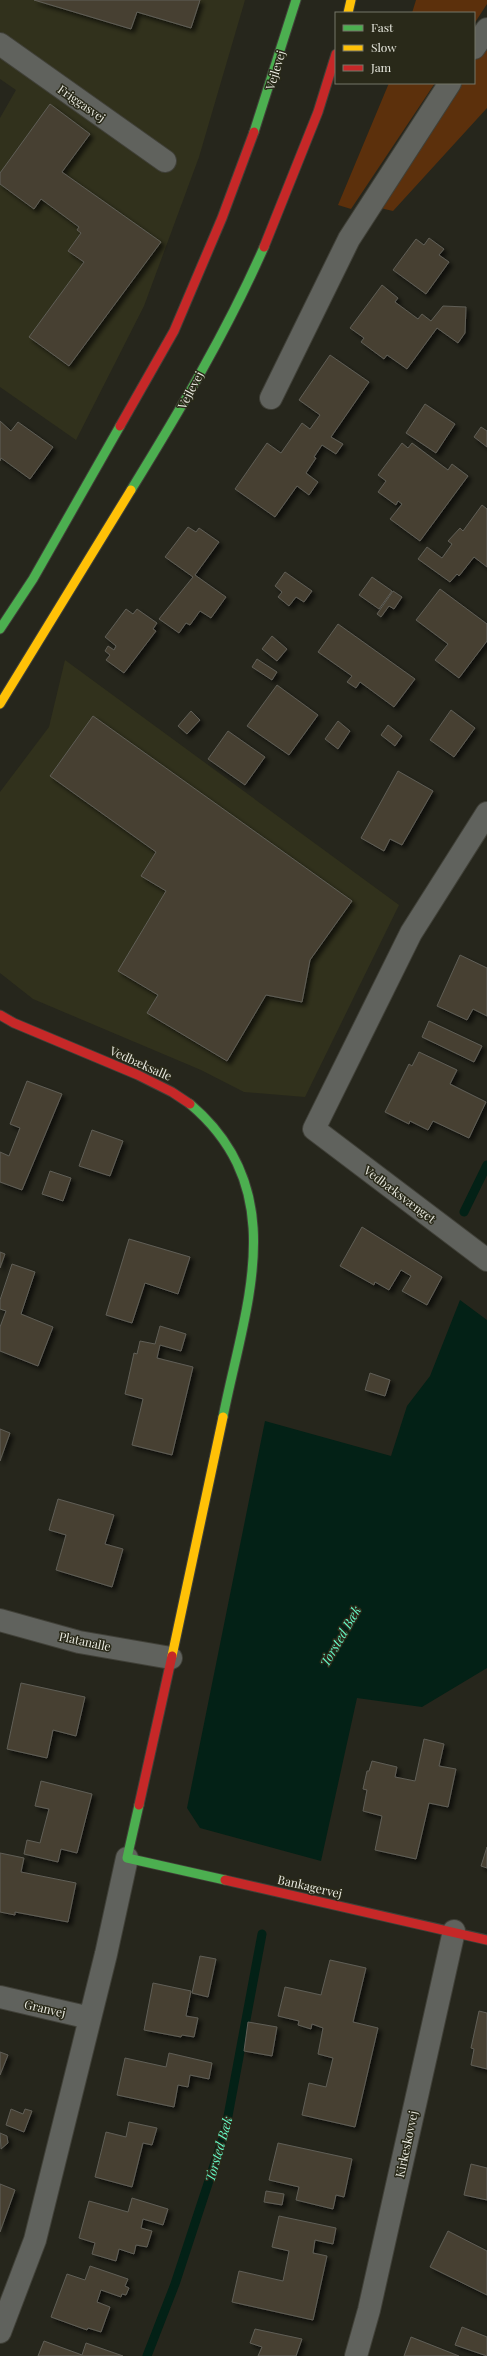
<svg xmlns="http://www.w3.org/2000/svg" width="487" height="2356" viewBox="0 0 487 2356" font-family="'Playfair Display',serif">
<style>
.built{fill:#31311c}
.green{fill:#5c300c}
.water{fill:#032116}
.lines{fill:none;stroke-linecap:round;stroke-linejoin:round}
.stream{stroke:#032116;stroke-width:9}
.building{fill:#464133;stroke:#605e56;filter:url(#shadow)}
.street-casing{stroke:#404038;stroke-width:24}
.fast-casing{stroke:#404038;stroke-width:11}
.slow-casing{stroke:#404038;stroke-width:11}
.jam-casing{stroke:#404038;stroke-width:11}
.street{stroke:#60625d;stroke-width:22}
.fast{stroke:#4caf50;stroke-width:9}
.slow{stroke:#ffc107;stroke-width:9}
.jam{stroke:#c62828;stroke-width:9}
.labels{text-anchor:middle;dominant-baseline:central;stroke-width:3;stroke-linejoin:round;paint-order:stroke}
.street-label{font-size:12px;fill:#e8e9df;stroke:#292919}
.water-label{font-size:13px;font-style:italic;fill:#66fac8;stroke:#292919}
</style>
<defs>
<filter id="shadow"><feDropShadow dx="3.5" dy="3.5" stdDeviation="2" flood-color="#0009"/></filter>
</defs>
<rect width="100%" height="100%" fill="#26261c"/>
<path class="built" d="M0,0H245L199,157L144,306L76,440L0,387V118L16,90L0,79Z
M65,660L399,905L305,1097L244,1092L201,1070L33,999L0,973V792L49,727Z"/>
<path class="green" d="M416,0H487V4L474,24V13H412Z
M487,45V108L393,211L376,207L457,83H474V60Z
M389,83H435L351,209L338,205Z"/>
<path class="water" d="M460,1300L487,1320V1668L422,1707L357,1698L321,1861L200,1828L187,1808L265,1421L391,1456L407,1406L430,1376Z"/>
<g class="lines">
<path class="stream" d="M464,1212L487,1165
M147,2356L175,2284L225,2132L262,1934"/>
</g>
<path class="building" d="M34,0H200L191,28L137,12L131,29Z
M50,104L90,134L62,172L161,242L69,366L29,337L84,262L68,251L81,233L77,230L79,227L41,199L34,209L0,184V173Z
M429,238L444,249L439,255L449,262L426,294L393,270L416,239L424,245Z
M382,285L398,298L395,302L418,319L422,314L431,321L443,306L466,307L465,333L458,343L437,328L407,369L387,355L384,359L361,342L364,338L350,328Z
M330,355L369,382L331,437L343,444L336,454L322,445L314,457L316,458L306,473L318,482L309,495L297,486L275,517L235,489L267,443L281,453L302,423L310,429L320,415L299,400Z
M425,404L455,424L436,453L406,433Z
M0,421L11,431L18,422L53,447L30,479L1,458L0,461Z
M481,427L487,431V447L474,437Z
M402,443L408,448L412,443L448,470L452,464L468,476L420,541L390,519L402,504L398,501L396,505L378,492L386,481L378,475Z
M482,505L487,509V567L474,557L459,576L457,574L450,582L418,559L427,547L442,558L452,544L448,541L460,528L463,531Z
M188,527L196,532L199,528L219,542L195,575L226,597L211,618L200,611L190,625L186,623L179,633L159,619L193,577L165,557Z
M285,572L312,591L304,602L296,597L289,606L278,597L282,592L275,586Z
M372,577L392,591L379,609L359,595Z
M440,589L487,624V641L459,678L435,660L448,644L416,620Z
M393,591L402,597L394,609L389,606L381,617L377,614Z
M126,609L133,614L137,609L157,623L153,629L156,631L124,673L106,660L110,655L105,651L108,646L114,650L116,646L105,637Z
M338,624L415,679L394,707L360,682L356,688L347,682L352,676L318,652Z
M272,636L287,649L277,661L262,649Z
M257,659L277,672L272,680L252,667Z
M277,685L318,715L289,755L247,726Z
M451,710L475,728L454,757L430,740Z
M191,711L200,720L187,734L178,726Z
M93,716L352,901L310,960L302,1002L266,995L227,1061L147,1013L158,995L118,971L166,891L141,876L156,852L50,776Z
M338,721L350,731L338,749L325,739Z
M388,725L402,736L395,746L381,735Z
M228,731L265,757L245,785L208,759Z
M398,771L433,791L402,845L390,839L384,851L361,838Z
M460,955L487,968V1016L473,1009L467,1020L437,1006Z
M429,1021L482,1046L474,1062L422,1037Z
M419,1052L457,1070L450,1084L486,1102L469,1138L433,1121L428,1130L410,1121L409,1124L385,1112L409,1064L412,1066Z
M27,1081L62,1094L22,1190L0,1182V1152L9,1156L20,1128L10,1124Z
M92,1130L123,1141L110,1176L79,1166Z
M50,1171L71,1178L63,1201L42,1194Z
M362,1227L442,1277L427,1305L402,1291L411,1276L401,1270L389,1290L375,1282L374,1285L340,1266Z
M129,1239L190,1257L178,1294L145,1283L132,1323L106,1315Z
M0,1252L5,1254L0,1268Z
M12,1264L35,1272L21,1314L53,1327L38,1366L0,1351V1327L6,1311L0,1309V1300Z
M160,1326L186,1334L181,1351L160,1345L157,1358L193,1367L172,1455L132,1445L143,1399L125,1394L134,1353L137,1354L140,1341L155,1344Z
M370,1373L390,1380L385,1396L365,1390Z
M0,1429L10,1433L0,1461Z
M58,1499L114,1515L105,1544L123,1549L112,1587L56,1570L66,1535L49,1530Z
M21,1683L85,1697L76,1736L53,1730L47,1758L7,1749Z
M424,1739L444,1744L439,1766L456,1769L448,1807L429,1803L416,1859L375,1850L382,1816L363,1811L367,1790L363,1789L367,1771H369L372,1761L397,1767L395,1777L415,1781Z
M41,1781L92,1794L77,1853L61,1849L58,1862L24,1854L27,1840L40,1843L49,1809L35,1806Z
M487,1847V1868L481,1866Z
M0,1853L24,1858L21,1872L76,1883L68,1922L15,1912V1915L0,1912Z
M200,1956L216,1959L208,1997L192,1993Z
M330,1960L366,1968L353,2022L378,2028L355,2127L302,2115L309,2083L326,2087L333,2058L318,2054L323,2028L312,2024L311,2029L298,2025L299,2021L278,2016L285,1987L321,1995Z
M153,1983L191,1991L186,2016L198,2018L194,2037L182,2035L181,2037L144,2030Z
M479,2011L487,2013V2069L471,2065L474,2049L471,2048Z
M248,2022L277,2027L272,2056L244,2051Z
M0,2052L8,2055L0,2075Z
M169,2053L212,2063L209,2079L190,2075L188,2087L178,2085L174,2107L117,2095L125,2058L166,2067Z
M11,2109L23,2114L25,2109L32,2111L24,2132L6,2125Z
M129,2122L157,2128L152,2145L143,2143L132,2187L95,2177L106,2132L126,2137Z
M0,2133L7,2136L8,2143L1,2149Z
M278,2143L352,2159L344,2197L336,2195L333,2209L296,2200L299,2187L269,2180Z
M471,2164L487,2168V2200L464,2195Z
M0,2184L15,2190L0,2232Z
M266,2191L284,2194L282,2205L264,2202Z
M132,2198L168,2209L163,2225L143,2219L141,2228L152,2231L147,2247L136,2245L134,2254L119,2249L116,2261L92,2254L95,2243L79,2238L89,2201L128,2212Z
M279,2216L336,2228L333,2244L315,2240L313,2253L327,2256L313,2320L232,2302L239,2271L283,2281L289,2251L272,2247Z
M448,2231L487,2251V2295L430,2267Z
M90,2266L128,2279L125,2286L129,2288L126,2295L122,2294L121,2297L101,2290L97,2302L110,2307L101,2332L88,2328L87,2330L51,2317L67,2274L85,2280Z
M462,2327L487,2337V2356L455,2345Z
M255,2329L302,2339L296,2356H258L262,2347L250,2343Z
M411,2337L459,2356H404Z
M44,2341L82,2355L86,2343L123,2356H38Z"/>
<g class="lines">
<defs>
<path id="street" d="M0,44L165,161
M474,48L487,29
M271,398L349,239L450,83
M487,813L411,933L314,1129L487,1260
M0,1620L79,1642L171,1658
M0,1997L90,2018
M0,2332L35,2240L106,1954L127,1858
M356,2356L369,2310L454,1931"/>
<path id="fast" d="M254,132L296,0
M131,490C179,412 227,331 264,247
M0,629L33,579L120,426
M190,1104C293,1191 245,1306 223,1417
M139,1805L127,1858L225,1880"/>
<path id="slow" d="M348,13L351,0
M0,704L131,490
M172,1656L223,1417"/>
<path id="jam" d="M264,247L318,112L336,54
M120,426L174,331L222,218L254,132
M0,1015L14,1023L138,1075L172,1092L190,1104
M139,1805L172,1656
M225,1880L487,1940"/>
</defs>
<use href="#street" class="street-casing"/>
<use href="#fast" class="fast-casing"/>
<use href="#slow" class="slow-casing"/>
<use href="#jam" class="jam-casing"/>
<use href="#street" class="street"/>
<use href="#fast" class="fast"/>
<use href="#slow" class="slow"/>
<use href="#jam" class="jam"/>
</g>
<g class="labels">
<g class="street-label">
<text transform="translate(275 70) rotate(-73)">Vejlevej</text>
<text transform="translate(82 103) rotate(35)">Friggasvej</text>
<text transform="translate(190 390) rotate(-62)">Vejlevej</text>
<text transform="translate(141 1063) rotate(24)">Vedbæksalle</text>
<text transform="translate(400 1194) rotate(37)">Vedbæksvænget</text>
<text transform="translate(85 1641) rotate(12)">Platanalle</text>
<text transform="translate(310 1886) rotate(13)">Bankagervej</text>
<text transform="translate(45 2008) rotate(13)">Granvej</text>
<text transform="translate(406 2144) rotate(-78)">Kirkeskovvej</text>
</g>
<g class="water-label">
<text transform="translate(340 1636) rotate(-60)">Torsted Bæk</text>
<text transform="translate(218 2149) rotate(-74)">Torsted Bæk</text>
</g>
</g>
<rect x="335" y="12" width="140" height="72" fill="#292919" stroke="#757668"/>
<rect x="343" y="25" width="20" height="6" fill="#4caf50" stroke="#757668"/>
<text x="371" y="32" font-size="12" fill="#e8e9df">Fast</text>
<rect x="343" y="45" width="20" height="6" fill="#ffc107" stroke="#757668"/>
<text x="371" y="52" font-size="12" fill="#e8e9df">Slow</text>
<rect x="343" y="65" width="20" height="6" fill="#c62828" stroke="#757668"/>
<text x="371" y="72" font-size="12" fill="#e8e9df">Jam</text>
</svg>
